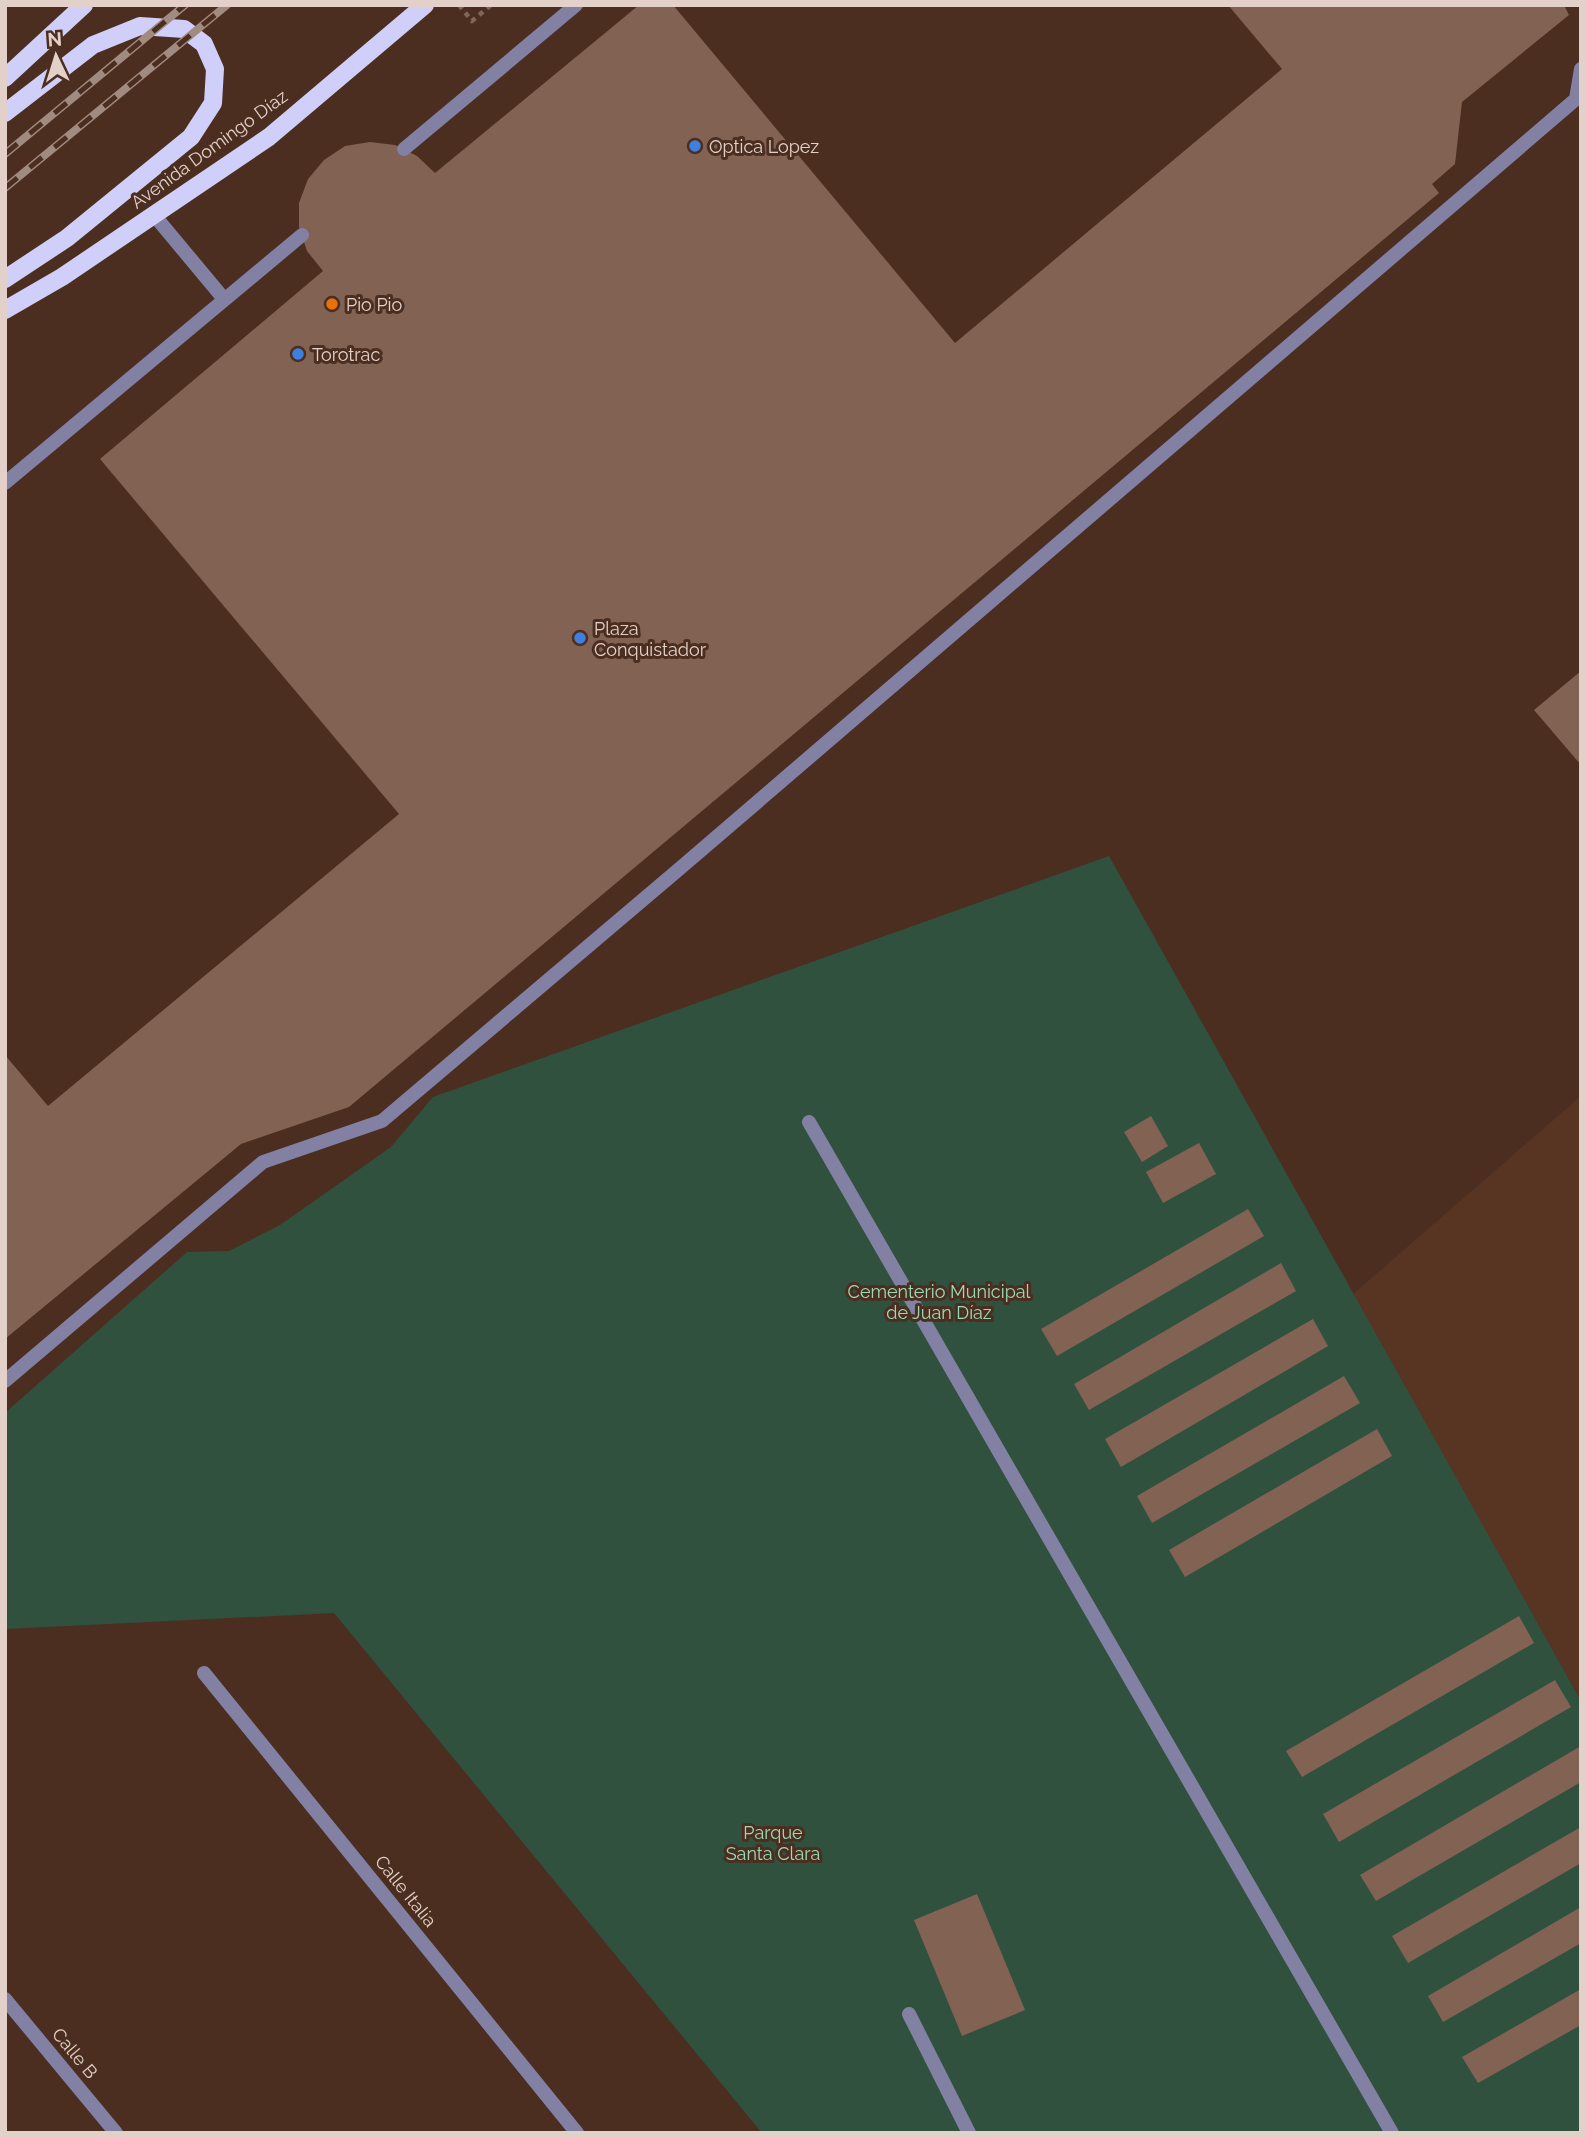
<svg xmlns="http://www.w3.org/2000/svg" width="1586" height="2138" viewBox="0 0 1586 2138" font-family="Raleway,sans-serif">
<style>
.built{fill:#583423}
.green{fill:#31513f}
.building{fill:#826253}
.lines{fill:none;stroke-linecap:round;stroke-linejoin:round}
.path{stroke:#80665a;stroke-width:4.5;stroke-dasharray:5 5;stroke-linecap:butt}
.service{stroke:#8281a3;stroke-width:14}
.minor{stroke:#8281a3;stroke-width:14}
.primary{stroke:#d0cffa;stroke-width:18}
.rail-casing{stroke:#a18a7f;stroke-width:8}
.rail{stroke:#4b2e20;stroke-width:5;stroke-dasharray:16;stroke-linecap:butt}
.shop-dot{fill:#3f7fe0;stroke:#4b2e20;stroke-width:2.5}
.food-dot{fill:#e8710a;stroke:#4b2e20;stroke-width:2.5}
.labels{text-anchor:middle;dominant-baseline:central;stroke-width:6;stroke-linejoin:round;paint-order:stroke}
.poi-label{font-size:18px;fill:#e3d0c8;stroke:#4b2e20;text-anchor:start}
.street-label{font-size:18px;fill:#e3d0c8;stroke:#4b2e20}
.park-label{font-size:18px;fill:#9adbb5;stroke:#4b2e20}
</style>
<rect width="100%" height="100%" fill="#4b2e20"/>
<path class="built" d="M1581,1096V1701L1352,1295Z"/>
<path class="green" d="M1109,856L1581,1701V2133H762L334,1613L5,1629V1413L187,1252L229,1251L280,1225L391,1147L433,1097Z"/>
<path class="building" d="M639,5H673L955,343L1282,69L1228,5H1564L1569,15L1462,102L1455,164L1432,184L1439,193L349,1107L241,1144L5,1339V1055L48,1106L399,814L100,459L323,271L307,251L299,227V203L308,179L324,160L345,146L370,142L395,145L417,156L435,173Z
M1581,671V765L1534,710Z
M1151,1116L1168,1146L1142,1162L1124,1132Z
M1199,1143L1216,1174L1163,1203L1146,1172Z
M1248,1209L1264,1236L1057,1356L1041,1329Z
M1281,1263L1296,1291L1089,1410L1074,1384Z
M1313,1319L1328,1346L1121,1467L1105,1439Z
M1344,1376L1360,1403L1152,1523L1137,1496Z
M1377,1429L1392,1456L1185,1577L1169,1550Z
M1519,1616L1534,1643L1302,1777L1286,1751Z
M1555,1680L1571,1707L1339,1842L1323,1814Z
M1581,1746V1782L1376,1901L1360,1875Z
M1581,1827V1863L1408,1963L1392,1936Z
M977,1894L1025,2010L962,2036L914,1920Z
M1581,1907V1943L1443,2022L1428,1996Z
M1581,1989V2025L1478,2083L1462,2057Z"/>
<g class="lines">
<path class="path" d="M459,5L472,21L491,5"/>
<path class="service" d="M404,149L576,5
M154,215L224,299
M5,483L302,235
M809,1122L1392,2133
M5,1381L263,1162L382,1121L678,870L1576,99L1581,69"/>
<path class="minor" d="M204,1673L577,2133
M5,1999L116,2133
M909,2014L969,2133"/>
<path class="primary" d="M5,78L84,5
M5,113L93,45L140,26L184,29L204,44L215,69L213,103L191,137L67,238L5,279
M5,310L62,277L269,137L425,5"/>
<defs>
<path id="rail" d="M5,154L185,5
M5,188L227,5"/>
</defs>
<use href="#rail" class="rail-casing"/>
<use href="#rail" class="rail"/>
</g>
<g class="shop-dot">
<circle cx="695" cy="146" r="7"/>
<circle cx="298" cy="354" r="7"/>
<circle cx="580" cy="638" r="7"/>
</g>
<circle class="food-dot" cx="332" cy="304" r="7"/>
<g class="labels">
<g class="poi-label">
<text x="709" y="146">Optica Lopez</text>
<text x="346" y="304">Pio Pio</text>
<text x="312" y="354">Torotrac</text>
<text x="594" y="628">Plaza<tspan x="594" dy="21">Conquistador</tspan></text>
</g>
<g class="street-label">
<text transform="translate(209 149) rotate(-36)">Avenida Domingo Díaz</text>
<text transform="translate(406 1891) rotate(51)">Calle Italia</text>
<text transform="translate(75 2053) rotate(50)">Calle B</text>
</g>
<g class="park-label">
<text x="939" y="1291">Cementerio Municipal<tspan x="939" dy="21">de Juan Díaz</tspan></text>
<text x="773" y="1832">Parque<tspan x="773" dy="21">Santa Clara</tspan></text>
</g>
</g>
<rect width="1586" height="2138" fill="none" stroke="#e3d0c8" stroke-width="14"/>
<g transform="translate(56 56) rotate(356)" stroke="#4b2e20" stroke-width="5" paint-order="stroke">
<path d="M0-5L12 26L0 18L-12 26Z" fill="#e3d0c8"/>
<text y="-10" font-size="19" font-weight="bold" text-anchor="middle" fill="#e3d0c8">N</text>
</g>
</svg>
